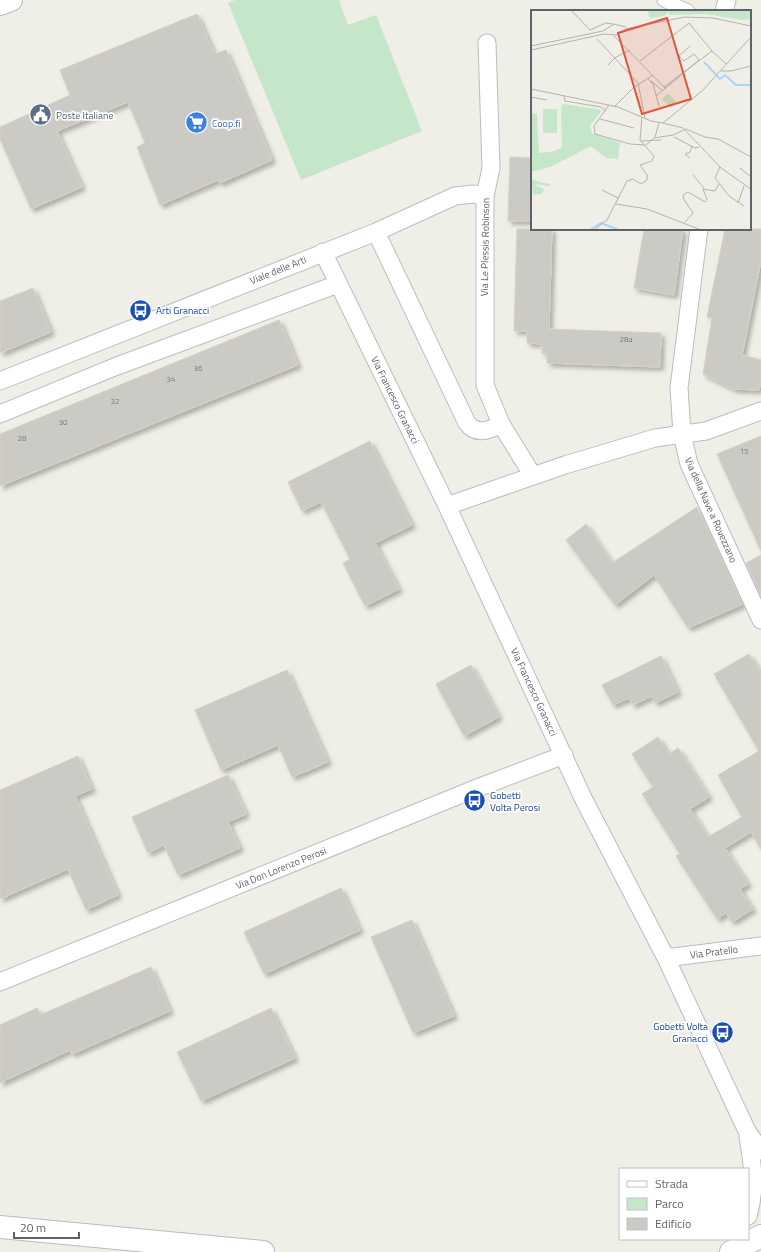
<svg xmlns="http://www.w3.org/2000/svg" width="761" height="1252" viewBox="0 0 761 1252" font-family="'Titillium Web',sans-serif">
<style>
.green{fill:#c5e6c8}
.building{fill:#cccac4;stroke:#d4d1c6;filter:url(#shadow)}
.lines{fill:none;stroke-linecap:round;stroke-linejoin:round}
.pedestrian-casing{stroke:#b9bcc0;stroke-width:15}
.minor-casing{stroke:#b9bcc0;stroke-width:19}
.secondary-casing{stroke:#b8bbc0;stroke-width:24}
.pedestrian{stroke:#fff;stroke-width:13}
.minor{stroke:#fff;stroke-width:17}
.secondary{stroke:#fff;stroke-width:22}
.labels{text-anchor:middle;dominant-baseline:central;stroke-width:3.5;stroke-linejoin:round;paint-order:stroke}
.number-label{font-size:8px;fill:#7a7c7e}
.service-label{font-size:10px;fill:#4e5e75;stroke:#fff;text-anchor:start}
.shop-label{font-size:10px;fill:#366cbe;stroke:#fff;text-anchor:start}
.street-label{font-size:10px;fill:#5f6267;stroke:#fff}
.transit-label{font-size:10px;fill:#164399;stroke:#fff;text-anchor:start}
.inset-river{fill:none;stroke:#acd3fb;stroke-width:2}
.inset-road{fill:none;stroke:#b2b3b0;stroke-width:1}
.view{fill:#e1553c;fill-opacity:0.15;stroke:#e1553c;stroke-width:2}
.inset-edge{fill:none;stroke:#5f6267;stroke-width:2}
</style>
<defs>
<filter id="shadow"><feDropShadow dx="3.5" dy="3.5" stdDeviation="2" flood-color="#0004"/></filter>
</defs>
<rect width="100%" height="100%" fill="#f0efe7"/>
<path class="green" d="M235,0H339L348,25L376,15L422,131L301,180L228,3Z"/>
<path class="building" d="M197,14L214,54L226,50L272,160L220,183L218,180L160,205L137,147L145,143L128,102L57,131L82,187L31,209L0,139V127L70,95L60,70Z
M510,157L532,158V221H508Z
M517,229H552L549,329L661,333L660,367L547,363L548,353H542V344L527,343V331H514Z
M644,229H683L674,295L634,288Z
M725,229H761V261L742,355L761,360V381L759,390L734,389L703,374L712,318L707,317Z
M33,288L51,332L0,353V301Z
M279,320L298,365L0,486V434Z
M761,436V551L717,454Z
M370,441L412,525L375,543L399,589L365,606L343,563L350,559L321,502L302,511L288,482Z
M697,507L743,604L688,628L654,575L615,605L566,540L586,524L612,563Z
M761,555V596L746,563Z
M749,654L761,674V849L751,832L725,848L748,884L740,889L753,909L732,922L726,913L717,919L676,856L680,854L642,794L653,787L632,754L658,737L669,754L678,748L709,797L690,809L708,837L742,817L718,775L759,751L714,674Z
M661,656L678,692L655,703L652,696L633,705L629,698L613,705L602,685Z
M471,665L499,717L464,736L436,684Z
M287,670L328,762L292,777L278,745L221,770L195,710Z
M78,756L92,789L75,796L118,895L86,910L68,869L0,899V790Z
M228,775L246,814L228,822L240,848L178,875L164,845L148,853L132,817Z
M341,888L360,930L264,974L244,932Z
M412,920L454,1016L413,1033L371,937Z
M151,967L170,1011L72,1054L70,1050L0,1083V1025L37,1008L40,1015Z
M271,1008L295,1058L201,1101L177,1052Z"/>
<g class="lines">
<defs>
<path id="pedestrian" d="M664,0L688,11"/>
<path id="minor" d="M724,11L727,0
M487,43L491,168L485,196V385L501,424L533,476
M699,229L679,388L682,434L689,464L761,620
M376,232L467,423C476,435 489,431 501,424
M323,252L447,506L584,800L666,958L747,1131L761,1151
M0,381L376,232L455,196L473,194L485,196
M0,414L117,366L338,284
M447,506L565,465L655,438L706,431L761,411
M666,958L761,946
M0,982L472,790L564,755
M748,1216C756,1189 753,1165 748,1137"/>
<path id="secondary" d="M0,4L11,0
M0,1227L263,1252
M731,1252L761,1236"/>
</defs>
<use href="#pedestrian" class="pedestrian-casing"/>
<use href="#minor" class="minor-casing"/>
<use href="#secondary" class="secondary-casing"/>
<use href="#pedestrian" class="pedestrian"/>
<use href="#minor" class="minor"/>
<use href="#secondary" class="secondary"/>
</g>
<defs>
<symbol id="civic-disc" viewBox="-11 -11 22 22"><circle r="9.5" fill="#5c6f8a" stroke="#fff"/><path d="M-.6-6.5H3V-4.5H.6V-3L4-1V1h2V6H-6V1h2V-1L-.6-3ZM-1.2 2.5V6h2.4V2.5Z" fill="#fff"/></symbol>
<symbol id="supermarket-disc" viewBox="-11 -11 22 22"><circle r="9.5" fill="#3f7fe0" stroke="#fff"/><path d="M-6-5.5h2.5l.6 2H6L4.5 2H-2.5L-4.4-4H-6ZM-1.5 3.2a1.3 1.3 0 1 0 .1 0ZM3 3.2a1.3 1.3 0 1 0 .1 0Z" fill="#fff"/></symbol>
<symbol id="bus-disc" viewBox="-11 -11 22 22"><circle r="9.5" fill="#1a4fb4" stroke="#fff"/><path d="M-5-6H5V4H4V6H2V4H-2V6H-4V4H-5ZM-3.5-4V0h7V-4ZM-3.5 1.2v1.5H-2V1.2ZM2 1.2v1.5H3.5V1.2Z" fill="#fff"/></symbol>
</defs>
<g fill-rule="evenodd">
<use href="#civic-disc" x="28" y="102" width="25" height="25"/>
<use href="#supermarket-disc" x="184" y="110" width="25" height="25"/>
<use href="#bus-disc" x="128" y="298" width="25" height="25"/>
<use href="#bus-disc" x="462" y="788" width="25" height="25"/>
<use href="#bus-disc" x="710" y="1020" width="25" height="25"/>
</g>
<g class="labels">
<g class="number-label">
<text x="626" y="339">28a</text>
<text x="198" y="368">36</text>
<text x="171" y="379">34</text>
<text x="115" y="401">32</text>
<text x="63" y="422">30</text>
<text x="22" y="438">28</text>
<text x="744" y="451">15</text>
</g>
<g class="service-label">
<text x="56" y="115">Poste Italiane</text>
</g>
<g class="shop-label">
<text x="212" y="123">Coop.fi</text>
</g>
<g class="street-label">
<text transform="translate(485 247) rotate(-89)">Via Le Plessis Robinson</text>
<text transform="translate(278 270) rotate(-22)">Viale delle Arti</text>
<text transform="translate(395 400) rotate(64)">Via Francesco Granacci</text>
<text transform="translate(711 510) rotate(66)">Via della Nave a Rovezzano</text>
<text transform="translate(534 692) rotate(65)">Via Francesco Granacci</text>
<text transform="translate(281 868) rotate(-22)">Via Don Lorenzo Perosi</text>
<text transform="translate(714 952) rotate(-7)">Via Pratello</text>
</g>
<g class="transit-label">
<text x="156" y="310">Arti Granacci</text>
<text x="490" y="795">Gobetti<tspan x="490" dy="12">Volta Perosi</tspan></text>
<text x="708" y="1026" text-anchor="end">Gobetti Volta<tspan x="708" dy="12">Granacci</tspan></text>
</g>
</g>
<g transform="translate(531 10)">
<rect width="220" height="220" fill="#f0efe7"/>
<path d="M116,0H220V9L211,10L175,4L139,5L137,2L133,6L119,8ZM137,83L146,93L140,98L131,89ZM32,94L71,100L59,116L61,123L89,133L87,149L75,148L60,136L19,157L0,162V145L5,144L0,145V103L6,104L8,143L24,141L31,137L30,98ZM12,99H26V123H12ZM0,168L8,172L19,174L17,176L3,174L13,179L11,184L2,185Z" fill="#c5e6c8"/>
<path class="inset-river" d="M173,52L189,69L194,65L205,75H220M59,220L70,213L88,220"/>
<path class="inset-road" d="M40,0L59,20L75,13L82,14M83,26L135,79M220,27L172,80L132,113L152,118L190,158L220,179M66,29L107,73L114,108M0,36L72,21L83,14L95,17M159,36L148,46L153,51L163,44L168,50M0,40L73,24L86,25L94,19L154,7L182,8L220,16M109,51L158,13L181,41L195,54M77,55L85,47L99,40M190,61H200L220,56M117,69L122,74L128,96M120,71L132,81M133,77L181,41M0,79L87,97L120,111L132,113M33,86L34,91L70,97L75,101M125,86L168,50M0,87L16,90M78,95L63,116L64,124L99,134L114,135M84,96L102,78L122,65M69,109L103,118M124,127L128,113M143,127L164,138L168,137M110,131L130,130M115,135L123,128L142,125L155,119L174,127L187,129L220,147M159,148L154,144L159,142L161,136M189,157L184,168L198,186L213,196M209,158L220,167M162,165L173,178M71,180L87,188L88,186M207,193L213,176M85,194L116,199L170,220M154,212L162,203L152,188L153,184L157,182L174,192L176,189L172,179L184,181L188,174M63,220L76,210L96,171L102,169L110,174L116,170V165L109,155L121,151L123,146L109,130L111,107"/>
<path class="view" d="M136,8L160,89L111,104L87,23Z"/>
<rect width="220" height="220" class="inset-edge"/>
</g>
<rect x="619" y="1168" width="130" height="72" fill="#ffffff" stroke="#bfc0c2"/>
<rect x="627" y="1181" width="20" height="6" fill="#ffffff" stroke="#bfc0c2"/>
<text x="655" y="1188" font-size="12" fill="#5f6267">Strada</text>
<rect x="627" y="1198" width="20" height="12" fill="#c5e6c8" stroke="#bfc0c2"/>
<text x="655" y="1208" font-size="12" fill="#5f6267">Parco</text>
<rect x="627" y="1218" width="20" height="12" fill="#cccac4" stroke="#bfc0c2"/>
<text x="655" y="1228" font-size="12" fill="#5f6267">Edificio</text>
<path d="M14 1232v6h65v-6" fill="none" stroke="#5f6267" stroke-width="2"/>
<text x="20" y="1232" font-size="12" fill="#5f6267" stroke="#ffffff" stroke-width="3" paint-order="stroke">20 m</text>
</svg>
